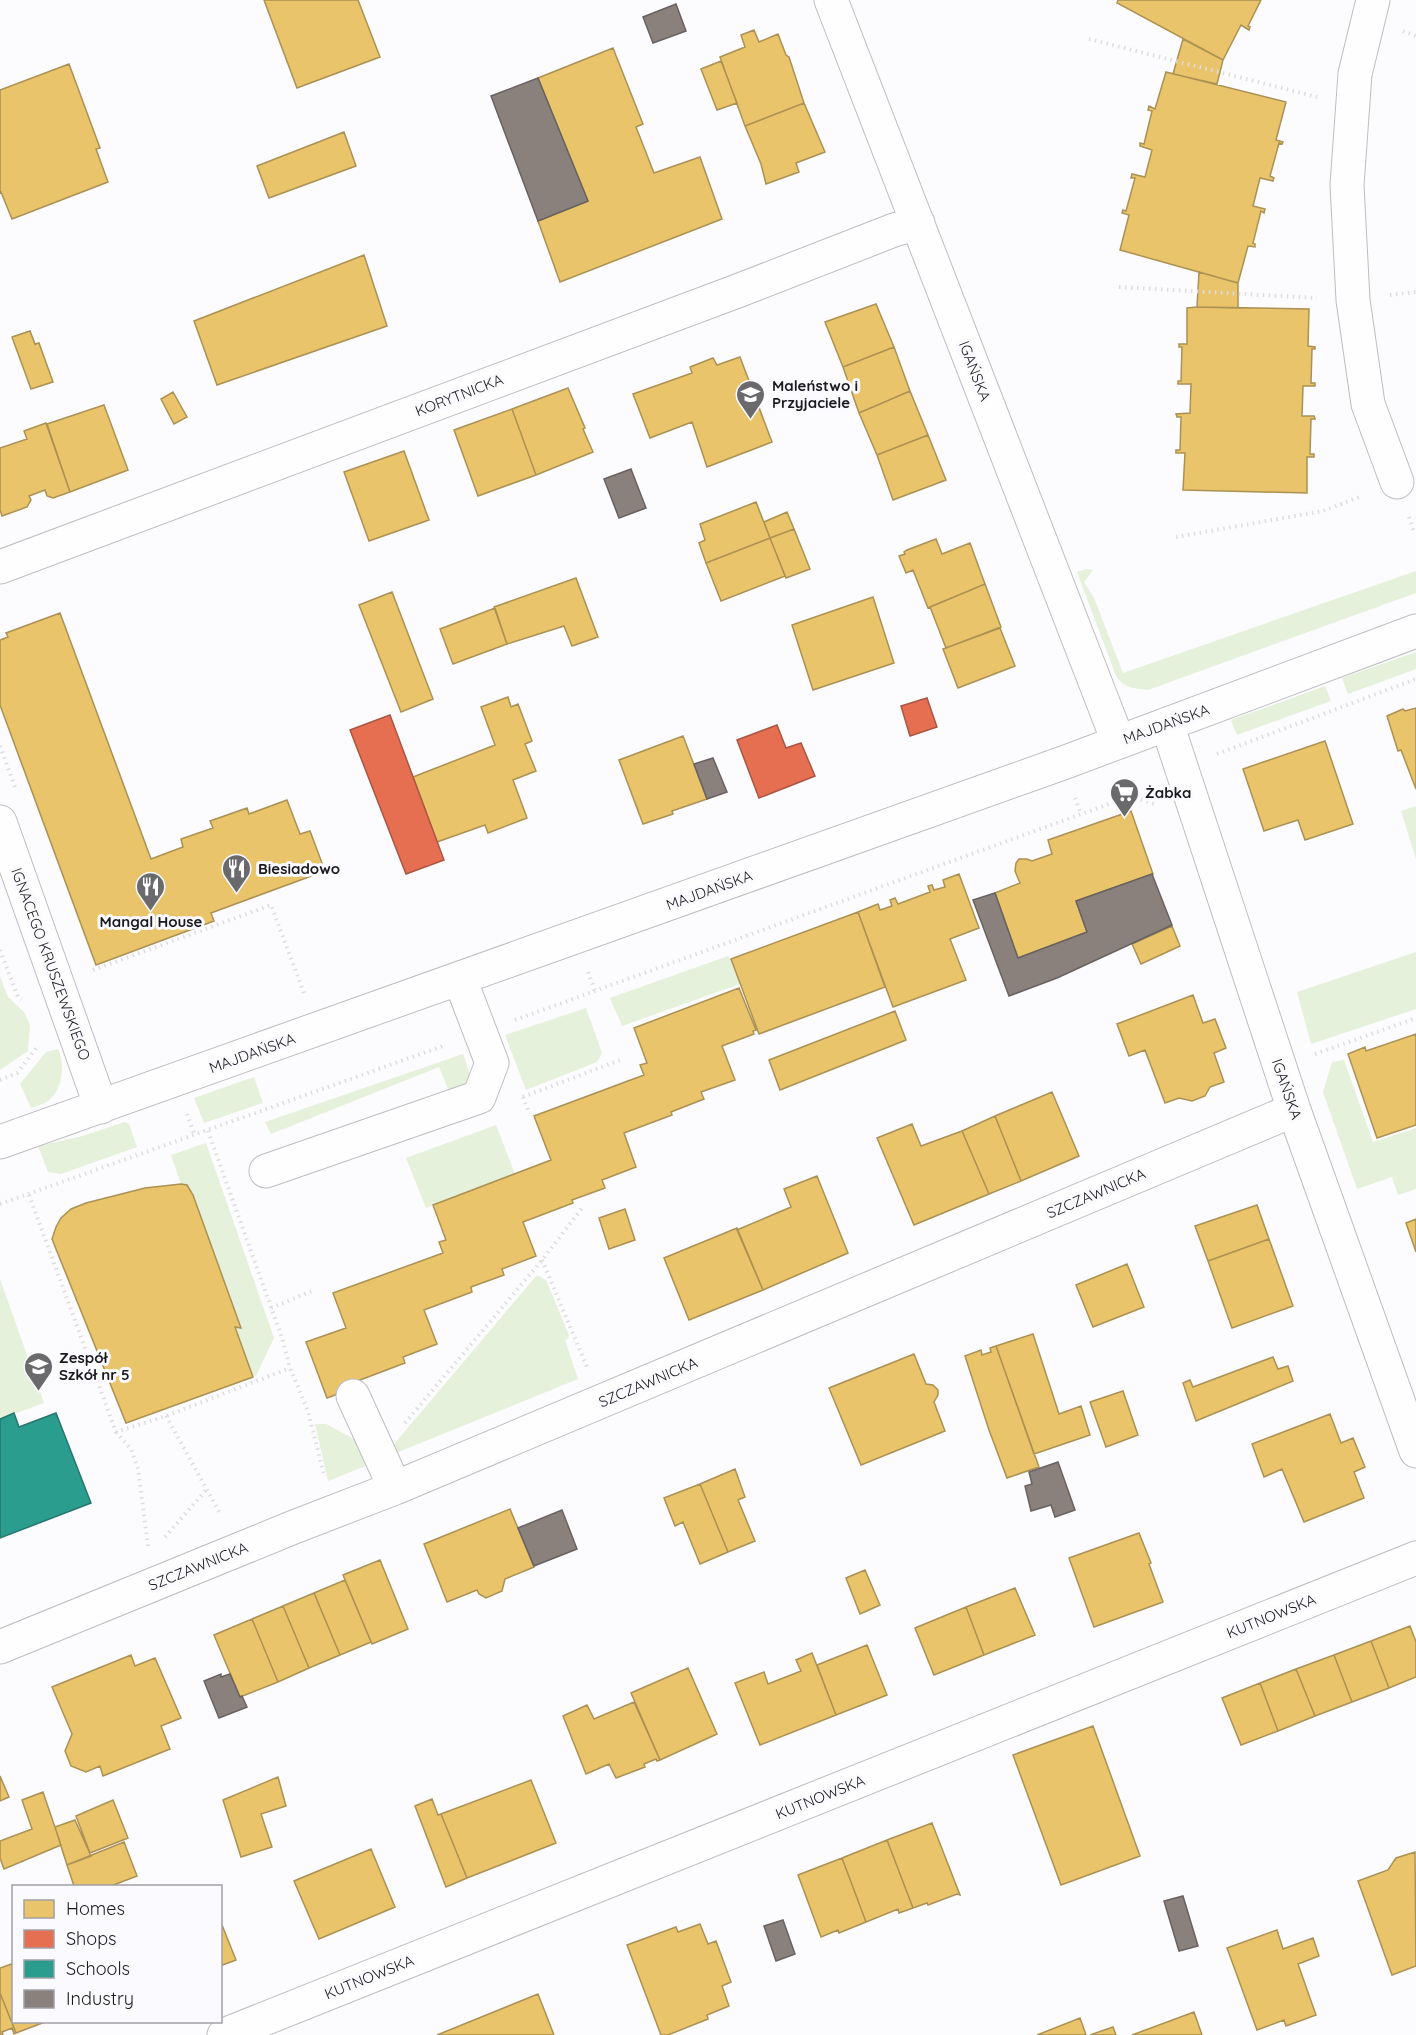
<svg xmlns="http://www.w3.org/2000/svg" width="1416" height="2035" viewBox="0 0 1416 2035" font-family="Quicksand,sans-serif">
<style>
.green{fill:#e5f1db}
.homes{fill:#e9c46a;stroke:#ab9153;stroke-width:1.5}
.shops{fill:#e76f51;stroke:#aa5642;stroke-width:1.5}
.schools{fill:#2a9d8f;stroke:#26766d;stroke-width:1.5}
.industry{fill:#8a817c;stroke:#696260;stroke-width:1.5}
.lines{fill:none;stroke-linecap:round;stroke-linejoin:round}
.minor-casing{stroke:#bebdc1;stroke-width:35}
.path{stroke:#ddddde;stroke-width:4;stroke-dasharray:1.5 4.5;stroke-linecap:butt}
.minor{stroke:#fffeff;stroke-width:33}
.labels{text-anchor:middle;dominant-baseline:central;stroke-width:6;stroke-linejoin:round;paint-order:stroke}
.street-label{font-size:15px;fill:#1b1a1e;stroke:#fbfaff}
.poi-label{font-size:15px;font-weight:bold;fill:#1b1a1e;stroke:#fbfaff;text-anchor:start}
</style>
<rect width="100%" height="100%" fill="#fcfbfe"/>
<path class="green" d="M1086,569L1093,570L1084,582L1094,598L1123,673L1416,571V593L1148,690C1134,688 1125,689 1116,676L1077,572Z
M1416,652V669L1348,694L1342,678Z
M1325,686L1331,701L1237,735L1231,720Z
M1416,806V859L1401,811Z
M1416,952V1009L1311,1044L1297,992Z
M728,956L731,959L740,984L622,1026L610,998Z
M0,976L8,997L24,1012L30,1025L28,1051L0,1070Z
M586,1008L602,1053L597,1062L526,1090L505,1035Z
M58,1049C66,1065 62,1094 45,1103C41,1105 35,1106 31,1108L20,1084L46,1052Z
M463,1054L471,1077L470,1082L450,1094L439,1067L271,1134L265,1122Z
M1344,1060L1373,1142L1416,1128V1189L1398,1195L1392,1177L1357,1189L1323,1092L1332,1062Z
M254,1077L263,1103L204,1123L194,1098Z
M125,1122L129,1124L137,1147L61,1174L48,1172L38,1146L79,1137Z
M496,1125L515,1174L426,1208L406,1158Z
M206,1143L274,1338L256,1376L252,1375L235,1327H241L193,1195L187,1185L181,1184L171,1155Z
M537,1275L546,1280L569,1335L568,1339L565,1340L578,1379L391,1455L389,1450Z
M0,1279L44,1403L0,1419Z
M315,1424H326L365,1445L373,1463L328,1481Z"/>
<path class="homes" d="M264,0H358L380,57L297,88Z
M1118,0H1261L1248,26L1250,27L1249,30L1241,25L1223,60L1117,3Z
M754,30L759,42L778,34L786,55L789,57L804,103L745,126L720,57L745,47L741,35Z
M1183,39L1223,60L1217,84L1173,74Z
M613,48L643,124L636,127L654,173L700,157L722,219L560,282L538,221L588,201L538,78Z
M721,61L737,103L717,110L701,69Z
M69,64L100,148L96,149L108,182L12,219L1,192L0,193V90Z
M1166,72L1286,102L1276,140L1283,142L1282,144L1279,143L1270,176L1274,178L1273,181L1260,178L1253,206L1265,209L1264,213L1261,211L1253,243L1255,244V247L1248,246L1238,283L1120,250L1129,215L1122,213L1123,210L1126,211L1135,178H1131L1132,174L1145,177L1152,150L1140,146V143L1144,144L1152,111L1148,110L1149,106L1155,109Z
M804,103L825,152L796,163L799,172L766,184L761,164L745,126Z
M344,132L356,166L269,198L257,166Z
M364,255L387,326L217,385L194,321Z
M1199,272L1238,283V308L1197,307Z
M876,304L894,347L843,367L825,322Z
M1197,307L1309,309L1308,346L1315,347V349H1312L1311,383H1315V386H1303L1302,416H1314L1315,419H1311L1310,454H1314V457H1307V493L1183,490L1185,453H1176V450H1180L1181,417H1177L1176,414L1190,413L1191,384H1178V381H1181L1182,347H1179V344H1187V308Z
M30,331L35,344L39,343L53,382L31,389L12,337Z
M894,347L910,391L859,413L843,367Z
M740,357L772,442L707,467L692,422L650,438L633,394L692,373L690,367L713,358L717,365Z
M568,388L585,428L583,429L593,452L536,475L512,409Z
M910,391L928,435L877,455L859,413Z
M173,392L187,417L174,424L161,399Z
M104,405L128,470L70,492L47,424Z
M512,409L536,475L478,496L454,430Z
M46,423L70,492L53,498L47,496L45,490L29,496L31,500L27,507L2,516L0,510V448L27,439L24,431Z
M928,435L946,480L893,500L877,455Z
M404,451L429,520L369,541L344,472Z
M756,502L770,538L706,563L699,543L705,540L700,524Z
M787,512L794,529L770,538L764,522Z
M794,529L810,569L786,578L770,538Z
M770,538L785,576L721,601L706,563Z
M936,539L942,554L970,543L985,584L928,608L913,570L906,573L899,556L905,554L904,552L907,550Z
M576,578L598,637L572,646L564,626L507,644L494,607Z
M985,584L1001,627L946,648L930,607Z
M392,592L433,699L401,712L359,605Z
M873,597L894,663L813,690L792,625Z
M495,608L507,644L453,664L440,629Z
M60,613L151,859L183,847L181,839L213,828L210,821L247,808L249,814L287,800L300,834L310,831L325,871L211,913L214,921L96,965L0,705V640L8,637L6,633Z
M1000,628L1015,666L958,688L943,649Z
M508,697L511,707L518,704L532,741L525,744L536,771L513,780L527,818L488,833L485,825L437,842L413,777L495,745L481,707Z
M1416,708V789L1401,750L1398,751L1387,716L1403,709L1405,711Z
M683,736L707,799L672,811L673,814L643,824L619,760Z
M1325,741L1353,824L1305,840L1298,820L1264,831L1243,769Z
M1131,811L1153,874L1076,901L1087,932L1018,958L995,893L1020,883L1015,871L1016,863L1019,859H1027L1032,861L1052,854L1048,840Z
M959,874L979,928L950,939L966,980L893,1007L858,912L878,904L880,910L892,906L890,900L895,898L898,904L930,892L928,886L932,885L934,890L945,887L943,880Z
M858,912L885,987L759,1034L731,959Z
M1172,926L1180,946L1141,964L1132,944Z
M739,988L756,1030L753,1031L754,1034L722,1046L735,1080L701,1092L704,1099L671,1112L672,1115L624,1133L636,1167L602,1180L605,1188L572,1200L573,1203L523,1222L536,1256L502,1269L504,1275L471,1287L472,1292L424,1310L437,1344L403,1357L405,1363L360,1380L362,1385L327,1398L306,1342L346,1328L333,1293L443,1253L439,1242L446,1240L433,1205L551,1160L534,1116L644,1075L640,1065L647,1063L634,1028Z
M1193,995L1203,1023L1215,1019L1226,1048L1214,1053L1224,1082L1210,1087L1205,1096L1192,1101L1179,1098L1165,1103L1145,1050L1129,1056L1117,1024Z
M895,1011L906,1040L780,1090L769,1060Z
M1416,1034V1125L1377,1138L1348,1054L1365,1047L1366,1051Z
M1052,1092L1079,1156L1021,1181L995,1116Z
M995,1116L1021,1181L989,1194L962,1131Z
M912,1124L921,1146L962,1131L989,1194L914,1225L877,1138Z
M817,1176L848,1253L763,1290L737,1230L791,1207L784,1189Z
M181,1184L187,1185L193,1195L241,1328L235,1327L253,1377L126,1423L52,1239L56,1227L61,1218L71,1209L86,1203L145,1188Z
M1257,1205L1269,1239L1208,1261L1195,1226Z
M625,1209L635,1240L609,1249L599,1218Z
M1416,1219V1252L1406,1223Z
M737,1228L763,1290L689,1320L664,1258Z
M1269,1239L1293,1306L1232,1328L1208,1261Z
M1127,1264L1144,1307L1093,1327L1076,1285Z
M1033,1334L1059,1414L1081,1406L1090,1435L1034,1454L996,1346Z
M996,1346L1039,1467L1007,1478L989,1430L965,1356L981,1350L982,1355L991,1352L990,1348Z
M914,1354L926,1384L933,1385L938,1390V1395L934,1402L945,1431L861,1465L829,1388Z
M1273,1357L1278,1369L1288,1366L1293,1381L1196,1421L1183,1383L1190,1380L1193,1387Z
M1123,1391L1138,1435L1106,1447L1090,1402Z
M1330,1414L1341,1443L1353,1438L1365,1467L1354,1472L1364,1498L1304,1522L1282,1469L1264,1477L1252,1444Z
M735,1469L745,1497L738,1500L755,1541L728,1552L700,1484Z
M700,1484L728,1552L700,1564L683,1522L675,1526L664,1498Z
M510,1509L534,1567L505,1579L502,1591L486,1598L479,1594L477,1590L447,1602L424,1544Z
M1139,1533L1151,1563L1149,1564L1163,1602L1094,1627L1069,1558Z
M380,1560L408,1629L372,1644L343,1575Z
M865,1570L880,1605L860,1614L846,1578Z
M345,1580L371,1642L340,1655L314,1593Z
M1015,1588L1035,1635L984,1655L966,1607Z
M314,1593L340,1655L309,1668L283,1606Z
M283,1606L309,1668L278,1682L252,1619Z
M966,1607L984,1655L934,1675L915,1628Z
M252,1619L278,1682L240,1697L214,1635Z
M1410,1626L1416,1642V1677L1389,1688L1371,1641Z
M1371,1641L1389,1688L1352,1702L1334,1655Z
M867,1645L887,1695L836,1715L817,1665Z
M812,1653L836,1715L760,1745L735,1683L764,1672L768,1684L801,1671L796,1660Z
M131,1655L135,1666L155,1658L181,1718L161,1726L170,1749L103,1776L100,1766L86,1772L71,1766L65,1751L72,1734L52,1687Z
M1334,1655L1352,1702L1315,1716L1296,1669Z
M688,1668L717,1734L660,1760L631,1693Z
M1296,1669L1315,1716L1278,1731L1260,1683Z
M1260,1683L1278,1731L1241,1745L1222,1698Z
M634,1702L660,1760L657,1761L656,1759L644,1764L645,1767L616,1778L609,1764L586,1774L563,1716L587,1705L594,1719Z
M1093,1726L1140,1856L1061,1885L1013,1755Z
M0,1776L9,1797L0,1801Z
M278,1777L286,1806L261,1814L272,1847L241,1857L223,1800Z
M531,1780L556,1843L467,1878L441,1814Z
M43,1792L61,1845L4,1869L0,1858V1841L32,1829L22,1800Z
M432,1799L438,1815L441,1814L467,1878L446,1887L415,1806Z
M113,1800L128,1838L90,1853L76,1816Z
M75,1820L91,1856L67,1865L55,1827Z
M932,1823L960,1895L957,1894L928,1905L927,1903L913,1908L887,1840Z
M887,1840L913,1908L899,1913L898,1909L866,1922L842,1858Z
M124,1842L137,1876L111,1886H74L67,1865Z
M371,1849L395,1907L319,1939L294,1881Z
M1415,1852L1416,1966L1392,1975L1358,1881L1388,1870L1396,1858Z
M842,1858L866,1922L839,1933L838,1930L821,1937L798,1875Z
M220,1920L236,1960L220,1966Z
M700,1924L708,1944L716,1941L731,1982L722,1986L729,2006L707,2015L708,2019L668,2035H661L627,1945L676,1927L678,1932Z
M1277,1930L1283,1949L1313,1938L1319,1956L1298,1964L1316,2015L1286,2026L1284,2020L1257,2030L1227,1948Z
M14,1963V2022H45L16,2033L0,1993V1968Z
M0,1993L16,2033L14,2034L12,2028L2,2032L3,2035H0Z
M538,1994L554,2035H437Z
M1194,2012L1202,2035H1132Z
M1080,2018L1086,2035H1037Z
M1113,2027L1116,2035H1090Z"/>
<path class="shops" d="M927,698L937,727L910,736L901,706Z
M390,715L444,860L406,874L350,730Z
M777,725L786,748L801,743L815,776L759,798L737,740Z"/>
<path class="schools" d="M14,1413L19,1427L56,1413L91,1503L0,1538V1419Z"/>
<path class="industry" d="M676,4L686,31L653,43L643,17Z
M538,78L588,201L538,221L491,96Z
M631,469L646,508L619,518L604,479Z
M713,758L727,792L707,799L694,764Z
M1152,874L1172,925L1057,978L1009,996L973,900L995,893L1018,958L1087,932L1076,901Z
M1058,1462L1075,1510L1055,1517L1051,1505L1031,1511L1025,1486L1032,1484L1029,1472Z
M562,1510L577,1549L534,1566L518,1528Z
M221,1674V1677L230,1674L240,1697L242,1696L247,1707L219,1718L204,1681Z
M1183,1896L1198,1946L1179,1951L1164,1901Z
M783,1920L795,1954L776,1961L764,1926Z"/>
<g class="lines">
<defs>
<path id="minor" d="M831,0L1118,741
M1373,0L1355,74L1347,185L1353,300L1368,404L1397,482
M0,567L740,290L894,230L918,223
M1167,724L1294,1110L1416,1451
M0,822L101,1107
M0,1142L1063,763L1416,631
M266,1171L479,1097L492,1063L460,979
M353,1396L395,1488
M0,1647L294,1527L395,1488L1294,1110
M224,2035L1416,1558"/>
</defs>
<use href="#minor" class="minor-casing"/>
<path class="path" d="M1403,31L1416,36
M1089,39L1317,97
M1119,287L1317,298
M1390,295L1416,292
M1409,517L1414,532
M1176,537L1323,511L1362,496
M0,746L15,787
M1217,754L1416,679
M1075,798L1081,814
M0,950L18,997L21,1000
M93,970L271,905L304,993
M588,972L595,991
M515,1020L1131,796L1154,804
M1315,1054L1416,1018
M0,1080L17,1073L38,1046
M523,1097L620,1060
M523,1097L528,1110
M187,1114L195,1136
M208,1131L282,1338L290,1368L308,1411L324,1475
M29,1195L116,1432L166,1416L290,1368
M0,1204L446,1045
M542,1260L587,1367
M271,1308L312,1291
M166,1416L221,1515
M405,1423L542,1260L582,1208
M116,1432L131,1449L138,1469L148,1546
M165,1537L206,1490"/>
<use href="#minor" class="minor"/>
</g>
<defs>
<symbol id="school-pin" viewBox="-11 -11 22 30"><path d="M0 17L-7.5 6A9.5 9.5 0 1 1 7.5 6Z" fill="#6a696c" stroke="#fbfaff"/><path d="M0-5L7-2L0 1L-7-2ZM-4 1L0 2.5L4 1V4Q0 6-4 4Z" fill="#fff"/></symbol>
<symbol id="supermarket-pin" viewBox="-11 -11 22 30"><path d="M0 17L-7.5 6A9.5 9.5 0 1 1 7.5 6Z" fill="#6a696c" stroke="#fbfaff"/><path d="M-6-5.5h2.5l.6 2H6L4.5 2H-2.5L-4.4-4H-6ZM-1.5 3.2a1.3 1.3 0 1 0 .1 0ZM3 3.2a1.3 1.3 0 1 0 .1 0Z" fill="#fff"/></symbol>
<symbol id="restaurant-pin" viewBox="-11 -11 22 30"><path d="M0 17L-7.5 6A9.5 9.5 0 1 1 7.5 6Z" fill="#6a696c" stroke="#fbfaff"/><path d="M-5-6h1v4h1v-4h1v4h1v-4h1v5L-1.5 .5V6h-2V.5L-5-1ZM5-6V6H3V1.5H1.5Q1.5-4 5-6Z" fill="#fff"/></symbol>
</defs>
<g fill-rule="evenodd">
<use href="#school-pin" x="734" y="378" width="33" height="45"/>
<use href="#supermarket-pin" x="1108" y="776" width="33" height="45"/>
<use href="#restaurant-pin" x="220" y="852" width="33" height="45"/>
<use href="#restaurant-pin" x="134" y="870" width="33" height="45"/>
<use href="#school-pin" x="22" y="1350" width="33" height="45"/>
</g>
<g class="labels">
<g class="street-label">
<text transform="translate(975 371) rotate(69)">IGAŃSKA</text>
<text transform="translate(459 395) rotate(-21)">KORYTNICKA</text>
<text transform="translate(1166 724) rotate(-20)">MAJDAŃSKA</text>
<text transform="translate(709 890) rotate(-20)">MAJDAŃSKA</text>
<text transform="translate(51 964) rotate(70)">IGNACEGO KRUSZEWSKIEGO</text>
<text transform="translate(252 1053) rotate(-20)">MAJDAŃSKA</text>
<text transform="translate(1287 1089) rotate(71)">IGAŃSKA</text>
<text transform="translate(1096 1193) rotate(-23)">SZCZAWNICKA</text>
<text transform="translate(648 1382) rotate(-23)">SZCZAWNICKA</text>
<text transform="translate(198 1566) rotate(-22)">SZCZAWNICKA</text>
<text transform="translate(1271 1616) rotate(-22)">KUTNOWSKA</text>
<text transform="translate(820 1797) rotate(-22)">KUTNOWSKA</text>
<text transform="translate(369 1977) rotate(-22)">KUTNOWSKA</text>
</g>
<g class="poi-label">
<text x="772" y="385">Maleństwo i<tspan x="772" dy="17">Przyjaciele</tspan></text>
<text x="1145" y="792">Żabka</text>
<text x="258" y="868">Biesiadowo</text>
<text x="151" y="921" text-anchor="middle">Mangal House</text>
<text x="59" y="1357">Zespół<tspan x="59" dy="17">Szkół nr 5</tspan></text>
</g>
</g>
<rect x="12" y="1885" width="210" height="138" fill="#fbfaff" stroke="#a1a0a5" stroke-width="1.5"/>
<rect x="24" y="1900" width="30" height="18" fill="#e9c46a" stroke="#a1a0a5" stroke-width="1.5"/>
<text x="66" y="1915" font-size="18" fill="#1b1a1e">Homes</text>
<rect x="24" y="1930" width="30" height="18" fill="#e76f51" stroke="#a1a0a5" stroke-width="1.5"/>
<text x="66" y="1945" font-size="18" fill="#1b1a1e">Shops</text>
<rect x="24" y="1960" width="30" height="18" fill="#2a9d8f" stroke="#a1a0a5" stroke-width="1.5"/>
<text x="66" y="1975" font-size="18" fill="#1b1a1e">Schools</text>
<rect x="24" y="1990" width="30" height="18" fill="#8a817c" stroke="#a1a0a5" stroke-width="1.5"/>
<text x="66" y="2005" font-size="18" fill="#1b1a1e">Industry</text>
</svg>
